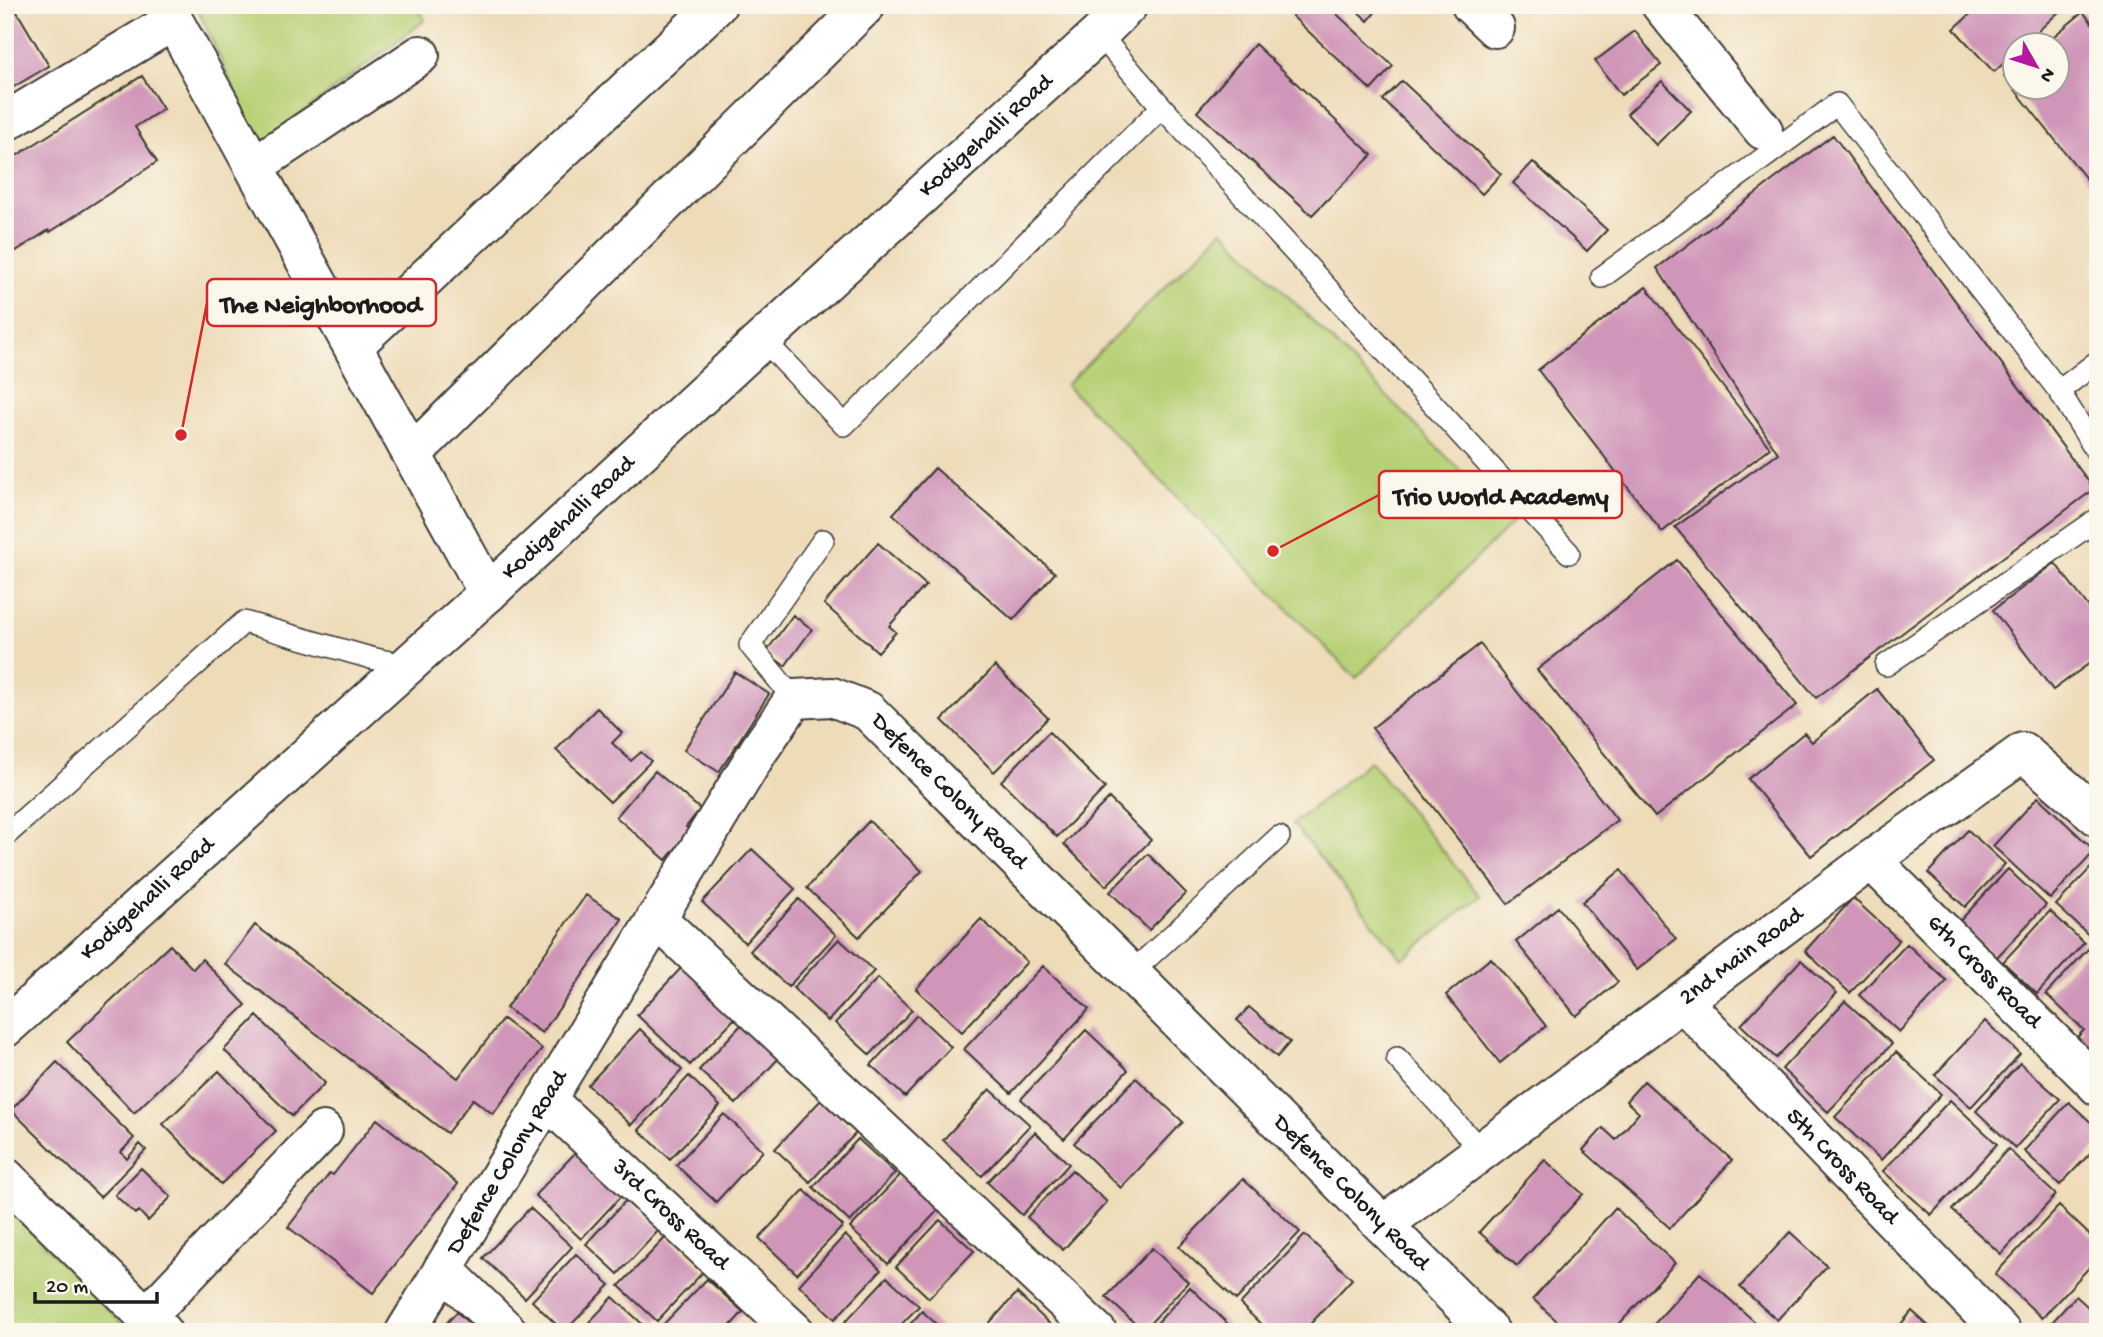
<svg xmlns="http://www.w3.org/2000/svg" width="2103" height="1337" viewBox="0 0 2103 1337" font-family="'Gochi Hand',sans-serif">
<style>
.green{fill:#b7d075;stroke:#6a7648;stroke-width:2}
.building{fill:#d096b9}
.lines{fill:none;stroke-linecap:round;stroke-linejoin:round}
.service-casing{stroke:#3c3934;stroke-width:24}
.minor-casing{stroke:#3c3934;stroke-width:42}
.secondary-casing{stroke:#3c3934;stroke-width:42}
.service{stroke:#fff;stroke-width:21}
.minor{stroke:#fff;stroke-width:38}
.secondary{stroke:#fff;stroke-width:38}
.labels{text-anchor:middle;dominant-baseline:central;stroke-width:5;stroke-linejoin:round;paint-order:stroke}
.street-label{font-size:24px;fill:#1c1c1c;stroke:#fbf7ec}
.leader{fill:none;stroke:#d62828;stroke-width:2.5}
.callout-dot{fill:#d62828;stroke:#fbf7ec;stroke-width:2.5}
.callout{fill:#fbf7ec;stroke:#d62828;stroke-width:2.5}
.callout-label{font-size:26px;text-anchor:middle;font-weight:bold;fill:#1c1c1c}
</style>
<rect width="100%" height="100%" fill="#fbf7ec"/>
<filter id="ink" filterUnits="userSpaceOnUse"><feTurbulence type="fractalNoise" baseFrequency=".0143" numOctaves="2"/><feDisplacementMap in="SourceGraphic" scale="14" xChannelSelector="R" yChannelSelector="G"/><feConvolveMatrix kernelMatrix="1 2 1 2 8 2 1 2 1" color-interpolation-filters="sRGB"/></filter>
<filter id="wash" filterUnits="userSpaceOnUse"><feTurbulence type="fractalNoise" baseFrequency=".00686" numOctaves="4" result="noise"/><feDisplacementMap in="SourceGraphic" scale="28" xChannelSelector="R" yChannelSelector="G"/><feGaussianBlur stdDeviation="1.57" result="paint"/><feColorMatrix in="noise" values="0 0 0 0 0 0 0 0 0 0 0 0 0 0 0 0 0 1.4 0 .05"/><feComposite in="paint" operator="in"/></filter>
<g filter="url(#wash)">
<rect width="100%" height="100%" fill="#eedcb9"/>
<path class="green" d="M196,5H416L425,20L259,146Z
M1223,230L1512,523L1356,678L1066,385Z
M1370,761L1480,896L1402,959L1293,824Z
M5,1205L130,1332H5Z"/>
<g id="blocks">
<path class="building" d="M5,5H13L49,66L5,92Z
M1302,5H1327L1393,66L1371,90L1292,16Z
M1351,5H1381L1368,21Z
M1980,5H2057L2061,10L2022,46H2016V52L1994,72L1954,29Z
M2083,12L2098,30V173L2088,181L2004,76L2016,67V88H2058V46H2042Z
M1635,31L1661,65L1621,95L1595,61Z
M1255,44L1372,155L1312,215L1197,112Z
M142,76L163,109L135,127L157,162L50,232L49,230L5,258V163Z
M1402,81L1501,174L1482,194L1383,100Z
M1662,81L1691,111L1656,145L1627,114Z
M1833,135L2094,489L1816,698L1675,527L1778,453L1657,268Z
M1533,162L1607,230L1587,251L1513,183Z
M1646,287L1770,448L1662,532L1538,370Z
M2098,409V434L2086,418Z
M935,468L1055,573L1013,620L893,514Z
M878,543L926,585L889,626L896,632L878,652L824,604Z
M1677,560L1797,705L1655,817L1537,670Z
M2055,563L2098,619V657L2053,690L1993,610Z
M793,615L812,629L785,666L766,652Z
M1480,644L1617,820L1508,904L1372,728Z
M995,666L1048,718L994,772L942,720Z
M735,672L769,694L719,772L684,750Z
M1877,689L1934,760L1811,856L1748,779L1804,733L1812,742Z
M597,708L622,733L612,743L631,761L641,752L651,761L610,802L556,750Z
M1049,732L1105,788L1057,837L1001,781Z
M655,771L700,809L686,827L691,830L666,860L616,817Z
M2038,797L2095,851L2050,899L1993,846Z
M1109,798L1151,840L1106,886L1064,844Z
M869,821L922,871L859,937L807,888Z
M1968,830L2005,864L1965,907L1928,873Z
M752,849L795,889L745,943L702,902Z
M1148,854L1186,893L1149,930L1110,892Z
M2098,860V948L2091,942L2093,939L2056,905Z
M2008,869L2046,905L1996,958L1958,923Z
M1621,870L1676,939L1637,970L1582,902Z
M586,895L622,919L542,1033L506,1008Z
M1853,898L1899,940L1850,993L1805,951Z
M799,899L836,935L788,987L750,951Z
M1558,907L1618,982L1576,1016L1516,942Z
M2050,911L2084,943L2037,994L2003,962Z
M981,919L1027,962L962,1032L916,989Z
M255,925L458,1078L503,1019L542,1049L493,1114L473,1099L447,1133L225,964Z
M839,939L874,971L828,1021L793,988Z
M1907,944L1947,981L1899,1032L1859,995Z
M170,945L193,969L202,959L246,1005L134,1113L67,1042Z
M2088,949L2098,958V1063L2074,1041L2084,1030L2046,994Z
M1491,958L1546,1026L1500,1063L1446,995Z
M1801,960L1837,993L1776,1058L1741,1025Z
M683,966L737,1016L690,1065L637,1015Z
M1043,966L1089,1009L1011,1093L964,1049Z
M878,978L912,1010L870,1055L835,1023Z
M1845,1001L1892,1044L1828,1112L1782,1069Z
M1249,1007L1290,1042L1277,1057L1237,1020Z
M917,1015L951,1047L905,1097L871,1065Z
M257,1016L325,1083L292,1116L224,1050Z
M1985,1021L2020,1054L1971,1107L1935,1075Z
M742,1024L779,1058L736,1104L699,1070Z
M640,1029L682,1070L631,1125L588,1085Z
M1086,1030L1128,1070L1064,1139L1021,1099Z
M1896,1052L1941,1094L1881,1160L1835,1117Z
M57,1062L134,1138L121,1152L127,1159L140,1144L146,1150L100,1197L11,1110Z
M2020,1063L2060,1099L2015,1148L1976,1111Z
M219,1071L276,1131L221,1184L163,1124Z
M689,1076L720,1106L670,1159L639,1130Z
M1136,1078L1183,1122L1121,1188L1074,1143Z
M1644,1081L1732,1160L1670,1228L1583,1150L1603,1128L1616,1140L1639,1113L1626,1101Z
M990,1089L1030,1125L982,1176L943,1140Z
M821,1100L856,1133L810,1182L775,1149Z
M1950,1100L1997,1144L1931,1215L1883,1171Z
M2069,1102L2098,1129V1145L2060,1185L2024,1151Z
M724,1114L763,1151L716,1202L676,1165Z
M377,1119L458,1184L373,1293L288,1227L330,1173L333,1175Z
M1035,1132L1069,1164L1022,1215L987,1182Z
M858,1139L895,1173L850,1222L813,1187Z
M2008,1149L2056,1195L2001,1254L1952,1210Z
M577,1151L623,1194L581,1239L535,1195Z
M1545,1160L1583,1194L1517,1266L1479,1232Z
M141,1168L171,1197L148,1221L139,1211L135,1214L115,1195Z
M1072,1170L1107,1202L1063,1250L1027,1217Z
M902,1173L940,1208L888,1264L850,1228Z
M1243,1179L1300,1232L1236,1300L1179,1247Z
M804,1190L843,1226L797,1274L759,1238Z
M628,1198L660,1229L618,1274L586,1244Z
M2059,1206L2098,1243V1258L2042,1318L1995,1274Z
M530,1208L572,1247L525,1298L483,1258Z
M1615,1208L1675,1263L1612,1332H1569L1533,1299Z
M940,1220L974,1251L929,1298L896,1267Z
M1790,1232L1827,1266L1777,1320L1740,1287Z
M845,1235L881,1270L835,1319L799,1285Z
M1305,1235L1352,1279L1303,1332H1269L1240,1304Z
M667,1236L704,1271L657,1321L619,1286Z
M1152,1248L1188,1282L1143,1331L1106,1297Z
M576,1254L610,1285L564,1332L532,1301Z
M1700,1273L1755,1322L1746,1332H1647Z
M887,1277L919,1306L894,1332H855L845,1322Z
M707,1279L743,1312L725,1332H660L658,1330Z
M1190,1287L1228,1324L1221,1332H1149Z
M1017,1293L1055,1329L1052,1332H981Z
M2076,1296L2098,1316V1332H2043Z
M613,1297L651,1332H580Z
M922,1311L945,1332H903Z
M1912,1311L1935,1332H1894Z
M457,1312L478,1332H438Z"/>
</g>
</g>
<g filter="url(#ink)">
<use href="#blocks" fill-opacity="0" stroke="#3c3934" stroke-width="2"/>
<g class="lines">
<defs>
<path id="service" d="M1099,34L1162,107L1569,553
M1602,277L1837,104L2059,391L2098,454
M763,339L844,425L1162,107
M2059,391L2098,361
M1886,665L2098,519
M794,699L750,645L823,540
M5,836L244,622L371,658L408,666
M1131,973L1279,837
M1397,1058L1468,1136L1480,1153"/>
<g id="minor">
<path d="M165,5L488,593"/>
<path d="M1471,5L1495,28"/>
<path d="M1661,5L1763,130"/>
<path d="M5,122L173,21"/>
<path d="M254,166L420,55"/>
<path d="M353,346L717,5"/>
<path d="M413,453L866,5"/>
<path id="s1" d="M1871,860L2098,1086"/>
<path d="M656,918L1097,1332"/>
<path id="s2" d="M1683,1002L2001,1332"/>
<path id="s3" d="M546,1099L795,1332"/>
<path d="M5,1177L162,1332"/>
<path id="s4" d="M1383,1225L1871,860L2023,752L2098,817"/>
<path d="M443,1269L508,1332"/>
<path d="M147,1316L323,1131"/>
<path id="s5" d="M405,1332L759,750L794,699L832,697L868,711L1490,1332"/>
</g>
<g id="secondary">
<path id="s6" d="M5,1028L488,593L763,339L1099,34L1128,5"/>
</g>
</defs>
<use href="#service" class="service-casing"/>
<use href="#minor" class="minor-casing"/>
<use href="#secondary" class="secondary-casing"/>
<use href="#service" class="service"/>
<use href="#minor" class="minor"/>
<use href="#secondary" class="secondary"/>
</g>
</g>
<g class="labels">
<g class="street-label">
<text stroke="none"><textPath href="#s6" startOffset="1326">Kodigehalli Road</textPath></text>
<text stroke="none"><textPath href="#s6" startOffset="760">Kodigehalli Road</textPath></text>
<text stroke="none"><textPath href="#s5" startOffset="934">Defence Colony Road</textPath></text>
<text stroke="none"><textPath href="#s6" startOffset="192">Kodigehalli Road</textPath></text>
<text stroke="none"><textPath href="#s4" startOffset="448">2nd Main Road</textPath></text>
<text stroke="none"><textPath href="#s1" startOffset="159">6th Cross Road</textPath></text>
<text stroke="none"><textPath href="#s5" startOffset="198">Defence Colony Road</textPath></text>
<text stroke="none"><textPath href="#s2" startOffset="229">5th Cross Road</textPath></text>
<text stroke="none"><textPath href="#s5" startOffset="1502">Defence Colony Road</textPath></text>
<text stroke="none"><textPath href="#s3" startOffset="170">3rd Cross Road</textPath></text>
</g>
</g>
<path class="leader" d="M181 435L207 303M1273 551L1379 495"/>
<g class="callout-dot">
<circle cx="181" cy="435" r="7"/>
<circle cx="1273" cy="551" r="7"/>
</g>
<g class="callout">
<rect x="207" y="279" width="229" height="47" rx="7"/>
<rect x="1379" y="471" width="243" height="47" rx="7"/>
</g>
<g class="callout-label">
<text x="321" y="312">The Neighborhood</text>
<text x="1501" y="504">Trio World Academy</text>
</g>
<rect width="2103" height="1337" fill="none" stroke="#fbf7ec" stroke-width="28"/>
<g transform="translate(2036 66) rotate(129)"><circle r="33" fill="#fbf7ec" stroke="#a29f99" stroke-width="2"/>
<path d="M0-5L12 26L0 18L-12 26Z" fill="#b5179e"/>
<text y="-10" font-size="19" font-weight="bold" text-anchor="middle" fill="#1c1c1c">N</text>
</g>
<path d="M35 1292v10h122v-10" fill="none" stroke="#1c1c1c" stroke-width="3.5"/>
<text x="46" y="1292" font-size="21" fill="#1c1c1c" stroke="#fbf7ec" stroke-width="5" paint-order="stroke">20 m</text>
</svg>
